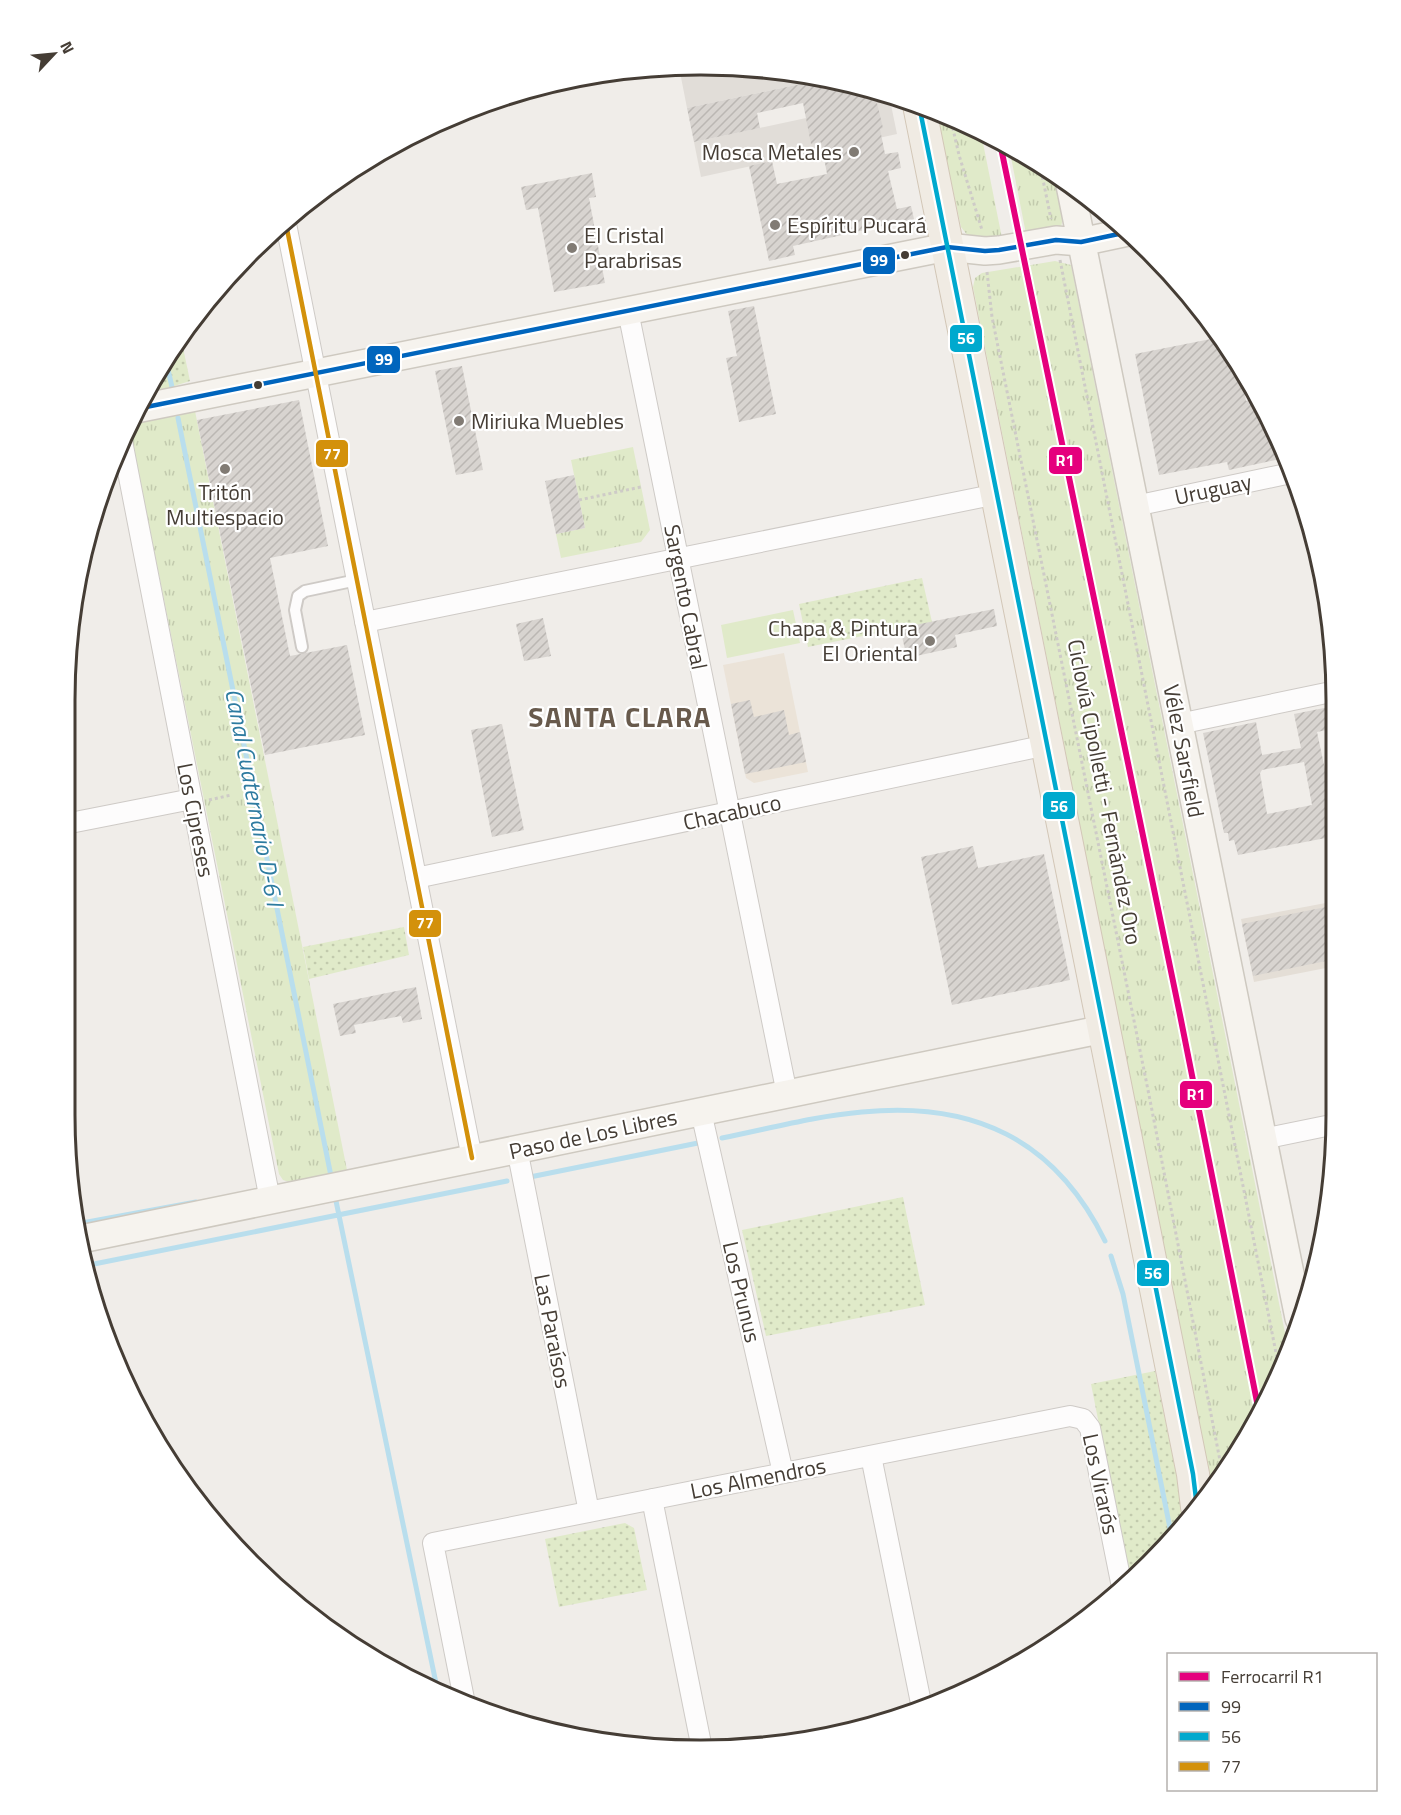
<svg xmlns="http://www.w3.org/2000/svg" width="1401" height="1815" viewBox="0 0 1401 1815" font-family="'Titillium Web',sans-serif">
<style>
.residential{fill:#e4ded6}
.industrial{fill:#e1ddd8}
.education{fill:#ebe3d8}
.grass{fill:url(#grass-dots)}
.park{fill:url(#park-tufts)}
.pitch{fill:#e0eac9}
.lines{fill:none;stroke-linecap:round;stroke-linejoin:round}
.stream{stroke:#b9deed;stroke-width:5}
.building{fill:url(#building-hatch);fill-rule:evenodd}
.lane-casing{stroke:#cecac6;stroke-width:14}
.street-casing{stroke:#cecac6;stroke-width:22}
.secondary-casing{stroke:#cec9c0;stroke-width:30}
.primary-casing{stroke:#d2c6b6;stroke-width:34}
.path{stroke:#cecbc7;stroke-width:3;stroke-dasharray:3 3;stroke-linecap:butt}
.lane{stroke:#fdfcfc;stroke-width:10}
.street{stroke:#fdfcfc;stroke-width:20}
.secondary{stroke:#f6f3ee;stroke-width:27}
.primary{stroke:#f0ebe3;stroke-width:32}
.bus-1-casing{stroke:#fff;stroke-width:9}
.bus-2-casing{stroke:#fff;stroke-width:9}
.bus-3-casing{stroke:#fff;stroke-width:9}
.bus-1{stroke:#0065bd;stroke-width:4.5}
.bus-2{stroke:#00a9ce;stroke-width:4.5}
.bus-3{stroke:#d3910b;stroke-width:4.5}
.rail-1-casing{stroke:#fff;stroke-width:10}
.rail-1{stroke:#e5007d;stroke-width:6}
.poi-dot{fill:#817b74;stroke:#fff;stroke-width:2}
.bus-dot{fill:#453d35;stroke:#fff;stroke-width:2}
.labels{text-anchor:middle;dominant-baseline:central;stroke-width:4.5;stroke-linejoin:round;paint-order:stroke}
.poi-label{font-size:22px;fill:#453d35;stroke:#fff;text-anchor:start}
.street-label{font-size:22px;fill:#453d35;stroke:#fff}
.water-label{font-size:24px;font-style:italic;fill:#2d7ba0;stroke:#fff}
.district-label{font-size:28px;font-weight:bold;letter-spacing:1.5px;fill:#685a4c;stroke:#fff}
.rim{fill:none;stroke:#453d35;stroke-width:3}
.line-badge{stroke:#fff;stroke-width:2}
.badge-label{font-size:16px;text-anchor:middle;font-weight:bold;fill:#fff}
</style>
<defs>
<pattern id="grass-dots" width="8" height="8" patternUnits="userSpaceOnUse" patternTransform="scale(1.5)"><rect width="8" height="8" fill="#e0eac9"/><path d="M2 2h.1M6 6h.1" fill="none" stroke="#c2caad" stroke-width="1.8" stroke-linecap="round"/></pattern>
<pattern id="park-tufts" width="24" height="20" patternUnits="userSpaceOnUse" patternTransform="scale(1.5)"><rect width="24" height="20" fill="#e0eac9"/><path d="M3 7l-1-3M5 7V3M7 7l1-3M15 17l-1-3M17 17v-4M19 17l1-3" fill="none" stroke="#c2caad"/></pattern>
<pattern id="building-hatch" width="6" height="6" patternUnits="userSpaceOnUse" patternTransform="scale(1.5)"><rect width="6" height="6" fill="#d8d4d0"/><path d="M-1 1l2-2M0 6l6-6M5 7l2-2" fill="none" stroke="#bbb7b3"/></pattern>
</defs>
<rect width="100%" height="100%" fill="#f0ede9"/>
<path class="residential" d="M1331,902V967L1254,982L1241,919Z"/>
<path class="industrial" d="M701,65L825,77L829,78L687,108L679,67Z
M890,100L897,134L701,177L694,142Z"/>
<path class="education" d="M784,653L808,772L754,783L746,778L723,665Z"/>
<path class="grass" d="M181,338L190,381L171,387L147,392Z
M922,578L932,622L808,647L799,604Z
M404,927L409,955L309,979L303,947Z
M903,1197L925,1305L766,1336L742,1230Z
M1155,1371L1186,1521L1150,1564L1130,1581L1091,1384Z
M625,1523L634,1528L647,1590L559,1607L545,1539Z"/>
<path class="park" d="M936,111L981,133L1003,243L968,236L961,227Z
M1009,147L1056,173L1064,213L1061,227L1027,239Z
M1055,261L1071,265L1289,1353L1230,1468L1212,1489L973,287L975,278L982,273Z
M184,411H195L347,1170L337,1172V1177L325,1175L289,1182L283,1180L279,1174L130,430L134,420Z
M633,447L650,530L641,542L561,558L556,534L585,528L571,460Z"/>
<path class="pitch" d="M793,610L800,643L727,658L721,625Z"/>
<g class="lines">
<path class="stream" d="M166,361L172,387
M178,418L331,1176
M722,1138C768,1129 815,1116 862,1112C973,1101 1055,1139 1105,1241
M530,1177L698,1143
M336,1201L437,1688
M82,1223L196,1202
M1111,1256L1123,1294L1172,1538
M84,1266L507,1181"/>
</g>
<path class="building" d="M829,78L897,99L877,103L883,128L880,129L885,154L898,152L901,168L888,171L897,209L911,206L914,219L793,246L795,255L769,261L749,166L772,161L777,184L827,174L821,142L811,144L803,103L757,113L760,128L694,142L687,108Z
M592,173L596,197L589,198L605,283L554,292L538,208L526,210L521,187Z
M754,306L776,414L739,422L726,358L737,356L728,311Z
M1221,337L1230,347L1240,368L1246,401L1255,398L1278,445L1280,459L1229,470L1227,462L1159,475L1135,354Z
M462,366L483,470L456,475L435,371Z
M299,400L328,546L270,558L290,656L347,645L365,735L265,755L197,420Z
M574,475L585,528L556,534L545,481Z
M994,609L997,626L955,635L957,647L907,658L900,628Z
M543,618L551,656L524,661L516,624Z
M750,700L754,717L784,710L789,735L800,732L806,762L745,774L731,704Z
M1329,707L1331,729L1317,732L1326,774L1331,773V837L1238,855L1234,840L1229,841L1228,833H1224L1203,733L1256,722L1262,755L1301,748L1294,714ZM1304,762L1312,805L1267,814L1260,773L1262,770Z
M502,724L524,830L492,837L471,730Z
M973,846L978,868L1044,854L1070,980L952,1005L921,857Z
M1331,906V960L1253,976L1242,924Z
M416,987L422,1019L403,1023L401,1016L354,1025L356,1033L340,1036L333,1004Z"/>
<g class="lines">
<defs>
<path id="lane" d="M302,647L295,610L298,596L305,591L357,580"/>
<path id="street" d="M285,219L472,1158
M628,311L787,1094
M122,441L270,1200
M1135,506L1291,473
M365,622L997,494
M1179,724L1331,692
M65,824L192,799
M416,878L1047,745
M701,1112L783,1473
M1263,1139L1331,1125
M517,1149L589,1512
M871,1456L922,1708
M652,1499L702,1749
M464,1699L433,1543L1070,1416L1083,1419L1090,1428L1122,1587"/>
<path id="secondary" d="M1070,185L1299,1318
M136,409L947,247L985,251L999,250L1056,240L1081,242L1128,232
M81,1239L1104,1029"/>
<path id="primary" d="M919,105L1193,1474L1197,1507"/>
</defs>
<use href="#lane" class="lane-casing"/>
<use href="#street" class="street-casing"/>
<use href="#secondary" class="secondary-casing"/>
<use href="#primary" class="primary-casing"/>
<path class="path" d="M950,116L959,155L982,230
M1040,165L1051,219
M1060,260L1280,1373
M987,272L992,317L1149,1095L1223,1476
M579,500L641,487
M209,800L231,795"/>
<use href="#lane" class="lane"/>
<use href="#street" class="street"/>
<use href="#secondary" class="secondary"/>
<use href="#primary" class="primary"/>
<defs>
<path id="bus-1" d="M136,409L947,247L985,251L999,250L1056,240L1081,242L1128,232"/>
<path id="bus-2" d="M919,105L1193,1474L1197,1507"/>
<path id="bus-3" d="M285,219L472,1158"/>
</defs>
<use href="#bus-1" class="bus-1-casing"/>
<use href="#bus-2" class="bus-2-casing"/>
<use href="#bus-3" class="bus-3-casing"/>
<use href="#bus-1" class="bus-1"/>
<use href="#bus-2" class="bus-2"/>
<use href="#bus-3" class="bus-3"/>
<defs>
<path id="rail-1" d="M1000,143L1180,1015L1259,1412"/>
</defs>
<use href="#rail-1" class="rail-1-casing"/>
<use href="#rail-1" class="rail-1"/>
</g>
<g class="poi-dot">
<circle cx="854" cy="152" r="6"/>
<circle cx="775" cy="225" r="6"/>
<circle cx="572" cy="248" r="6"/>
<circle cx="459" cy="421" r="6"/>
<circle cx="225" cy="469" r="6"/>
<circle cx="930" cy="641" r="6"/>
</g>
<g class="bus-dot">
<circle cx="905" cy="255" r="5"/>
<circle cx="258" cy="385" r="5"/>
</g>
<g class="labels">
<g class="poi-label">
<text x="842" y="152" text-anchor="end">Mosca Metales</text>
<text x="787" y="225">Espíritu Pucará</text>
<text x="584" y="235">El Cristal<tspan x="584" dy="25">Parabrisas</tspan></text>
<text x="471" y="421">Miriuka Muebles</text>
<text x="225" y="492" text-anchor="middle">Tritón<tspan x="225" dy="25">Multiespacio</tspan></text>
<text x="918" y="628" text-anchor="end">Chapa &amp; Pintura<tspan x="918" dy="25">El Oriental</tspan></text>
</g>
<g class="street-label">
<text transform="translate(1213 489) rotate(-12)">Uruguay</text>
<text transform="translate(686 597) rotate(79)">Sargento Cabral</text>
<text transform="translate(1184 751) rotate(79)">Vélez Sarsfield</text>
<text transform="translate(1105 792) rotate(79)">Ciclovía Cipolletti - Fernández Oro</text>
<text transform="translate(732 812) rotate(-12)">Chacabuco</text>
<text transform="translate(196 820) rotate(79)">Los Cipreses</text>
<text transform="translate(593 1134) rotate(-12)">Paso de Los Libres</text>
<text transform="translate(742 1292) rotate(77)">Los Prunus</text>
<text transform="translate(553 1331) rotate(79)">Las Paraísos</text>
<text transform="translate(758 1478) rotate(-11)">Los Almendros</text>
<text transform="translate(1101 1484) rotate(78)">Los Virarós</text>
</g>
<g class="water-label">
<text transform="translate(255 797) rotate(79)">Canal Cuaternario D-6 I</text>
</g>
<g class="district-label">
<text x="620" y="716">SANTA CLARA</text>
</g>
</g>
<path d="M0 0H1401V1815H0ZM700 75H701A625 625 0 0 1 1326 700V1115A625 625 0 0 1 701 1740H700A625 625 0 0 1 75 1115V700A625 625 0 0 1 700 75Z" fill="#fff" fill-rule="evenodd"/>
<path class="rim" d="M700 75H701A625 625 0 0 1 1326 700V1115A625 625 0 0 1 701 1740H700A625 625 0 0 1 75 1115V700A625 625 0 0 1 700 75Z"/>
<g class="line-badge">
<rect x="862" y="246" width="34" height="29" rx="6" fill="#0065bd"/>
<rect x="949" y="324" width="34" height="29" rx="6" fill="#00a9ce"/>
<rect x="366" y="345" width="35" height="29" rx="6" fill="#0065bd"/>
<rect x="315" y="439" width="34" height="29" rx="6" fill="#d3910b"/>
<rect x="1048" y="446" width="35" height="29" rx="6" fill="#e5007d"/>
<rect x="1042" y="791" width="34" height="29" rx="6" fill="#00a9ce"/>
<rect x="408" y="909" width="34" height="29" rx="6" fill="#d3910b"/>
<rect x="1179" y="1080" width="34" height="29" rx="6" fill="#e5007d"/>
<rect x="1136" y="1259" width="34" height="28" rx="6" fill="#00a9ce"/>
</g>
<g class="badge-label">
<text x="879" y="266">99</text>
<text x="966" y="344">56</text>
<text x="384" y="365">99</text>
<text x="332" y="460">77</text>
<text x="1065" y="466">R1</text>
<text x="1059" y="812">56</text>
<text x="425" y="929">77</text>
<text x="1196" y="1100">R1</text>
<text x="1153" y="1279">56</text>
</g>
<rect x="1167" y="1653" width="210" height="138" fill="#ffffff" stroke="#b5b1ae" stroke-width="1.5"/>
<rect x="1179" y="1672" width="30" height="9" fill="#e5007d" stroke="#b5b1ae" stroke-width="1.5"/>
<text x="1221" y="1683" font-size="18" fill="#453d35">Ferrocarril R1</text>
<rect x="1179" y="1702" width="30" height="9" fill="#0065bd" stroke="#b5b1ae" stroke-width="1.5"/>
<text x="1221" y="1713" font-size="18" fill="#453d35">99</text>
<rect x="1179" y="1732" width="30" height="9" fill="#00a9ce" stroke="#b5b1ae" stroke-width="1.5"/>
<text x="1221" y="1743" font-size="18" fill="#453d35">56</text>
<rect x="1179" y="1762" width="30" height="9" fill="#d3910b" stroke="#b5b1ae" stroke-width="1.5"/>
<text x="1221" y="1773" font-size="18" fill="#453d35">77</text>
<g transform="translate(54 54) rotate(64)" stroke="#ffffff" stroke-width="4.5" paint-order="stroke">
<path d="M0-4.5L10 22L0 15L-10 22Z" fill="#453d35"/>
<text y="-9" font-size="16" font-weight="bold" text-anchor="middle" fill="#453d35">N</text>
</g>
</svg>
